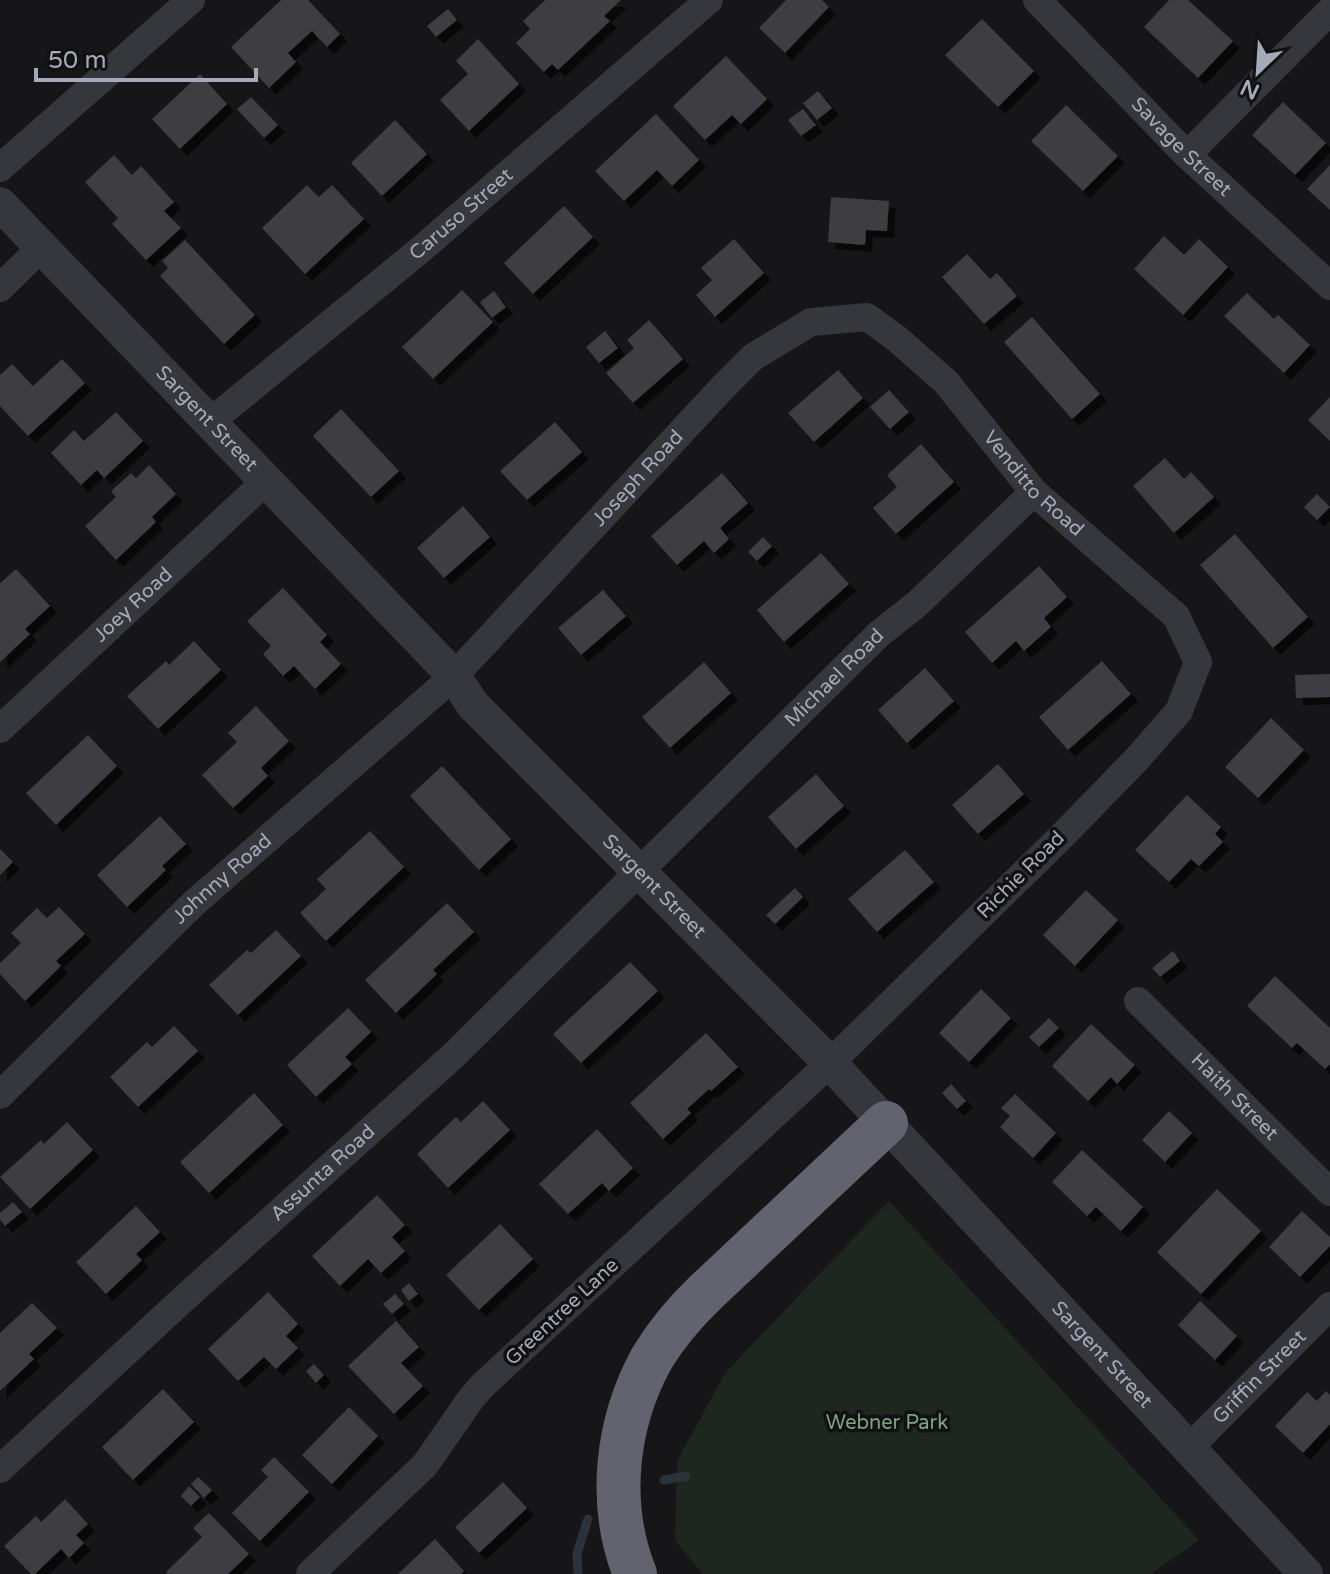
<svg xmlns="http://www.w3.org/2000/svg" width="1330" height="1574" viewBox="0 0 1330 1574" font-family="'Varela Round',sans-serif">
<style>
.green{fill:#1d261f}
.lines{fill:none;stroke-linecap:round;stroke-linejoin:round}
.stream{stroke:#2a323c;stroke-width:9}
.building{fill:#3d3d42;filter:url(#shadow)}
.minor{stroke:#36363d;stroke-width:28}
.tertiary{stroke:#36363d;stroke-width:34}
.motorway{stroke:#62636e;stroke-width:44}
.labels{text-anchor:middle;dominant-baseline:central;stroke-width:7;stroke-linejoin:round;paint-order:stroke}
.street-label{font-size:20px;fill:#a6a9b8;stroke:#111012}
.park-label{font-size:20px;fill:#7ca484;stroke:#111012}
</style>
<defs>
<filter id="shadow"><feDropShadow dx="7" dy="7" stdDeviation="0" flood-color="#0009"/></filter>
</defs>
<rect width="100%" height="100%" fill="#161517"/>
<path class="green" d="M889,1201L1199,1540L1151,1574H703L675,1541L677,1461L725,1373Z"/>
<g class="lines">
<path class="stream" d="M664,1480L686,1476
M578,1574L577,1553L588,1519"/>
</g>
<path class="building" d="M281,0H308L340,34L327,47L312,31L288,53L296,62L269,88L231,47Z
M545,0H621L604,16L610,21L558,70L552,64L544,72L516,43L530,29L523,21Z
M786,0H822L829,7L785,53L759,28Z
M1169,0H1188L1233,41L1198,78L1144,27Z
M448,9L457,20L436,37L427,26Z
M982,19L1034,71L998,107L945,55Z
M478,39L519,84L469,131L440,100L468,74L456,61Z
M726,56L767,99L741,124L732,115L705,140L673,106Z
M200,74L227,104L180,149L152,119Z
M818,91L832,108L817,120L803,103Z
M251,97L278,125L264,138L237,109Z
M1283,102L1326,143L1295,175L1252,135Z
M1066,105L1118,156L1083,191L1031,141Z
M803,109L816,125L801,136L788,120Z
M656,114L699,160L672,186L657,170L624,201L595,171Z
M395,120L427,154L382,196L351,163Z
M114,155L132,175L141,166L174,202L164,211L181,228L146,260L112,224L118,218L85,182Z
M1330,165V210L1307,189Z
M307,185L319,197L332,185L364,219L305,274L262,228Z
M831,197L889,201L887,231L866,230L865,245L828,242Z
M564,206L593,237L533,294L504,263Z
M1164,236L1184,255L1199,239L1228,267L1183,315L1134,269Z
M734,239L764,273L715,317L696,295L712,280L701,268Z
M185,240L255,315L224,344L160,276L168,268L162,261Z
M967,254L990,279L997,273L1017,296L984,324L942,277Z
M462,290L493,322L433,379L402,347Z
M494,291L506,307L492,318L480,302Z
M1247,293L1274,319L1278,315L1310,345L1284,373L1224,316Z
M1032,317L1100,394L1072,419L1004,342Z
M649,320L683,359L633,403L606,373L634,348L627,340Z
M605,331L618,348L599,363L586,347Z
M62,359L85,383L28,436L0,406V375L12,364L33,386Z
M838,370L863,398L814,442L788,413Z
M889,390L909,412L890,429L870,407Z
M1330,397V441L1308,420Z
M341,409L399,471L371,497L313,436Z
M116,412L143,441L104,478L97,470L81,485L51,453L74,430L84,441Z
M555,422L582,452L527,500L500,471Z
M921,444L954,482L896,534L873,508L897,487L887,475Z
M1165,458L1184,479L1191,472L1214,497L1174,533L1133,486Z
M149,465L176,494L152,517L156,522L116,560L85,526L116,497L111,491L131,473L136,478Z
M722,473L748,503L720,528L729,539L714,553L704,541L677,565L651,536Z
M1317,494L1330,507L1317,520L1304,507Z
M463,506L490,537L444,578L417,548Z
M1235,534L1308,617L1273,648L1200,565Z
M763,537L772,546L757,561L748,552Z
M821,553L849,584L784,642L757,610Z
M1039,566L1067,597L1044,618L1051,627L1024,651L1016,641L992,663L965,632Z
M16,569L50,606L25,629L30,634L0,662V583Z
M283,588L327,635L320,642L341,664L315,689L294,666L283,676L263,654L271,646L247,621Z
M603,590L626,616L581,655L558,628Z
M194,641L221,670L158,729L127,696L166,661L169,665Z
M1102,661L1131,694L1068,750L1039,717Z
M704,662L731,693L670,748L642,717Z
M925,668L954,701L907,743L878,710Z
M1330,674V697L1296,698L1295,675Z
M256,706L289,741L261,768L268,776L233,808L202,775L237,742L228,733Z
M1271,718L1304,750L1258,798L1225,767Z
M88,735L117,766L56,825L26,793Z
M998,764L1024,794L978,834L952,805Z
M442,766L511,839L479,870L410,796Z
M816,774L844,806L796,849L768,817Z
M1187,795L1221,827L1215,834L1223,842L1199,866L1191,859L1169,882L1135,850Z
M160,816L186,844L162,866L166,870L127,907L97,875Z
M370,831L404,867L326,941L300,913L326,889L317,879Z
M0,849L13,862L0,875Z
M905,850L934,882L877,932L848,899Z
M795,888L803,897L775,924L766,915Z
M1086,890L1118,920L1075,966L1043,935Z
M447,903L474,932L433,970L437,974L396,1013L365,980Z
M59,907L85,934L56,961L61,966L25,1001L0,974V963L21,943L11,933L37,908L47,918Z
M276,930L301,956L238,1015L209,985L247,950L251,953Z
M1173,951L1180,961L1160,977L1152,968Z
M630,962L658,991L581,1063L553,1034Z
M1275,976L1330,1028V1064L1325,1069L1297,1043L1292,1048L1247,1006Z
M981,989L1011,1018L969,1062L939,1033Z
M348,1008L371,1032L345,1057L352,1064L316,1097L287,1065Z
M1049,1018L1059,1028L1039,1047L1029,1037Z
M1091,1024L1135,1065L1117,1084L1111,1077L1088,1101L1052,1066Z
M174,1026L198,1051L138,1107L110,1077L147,1042L152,1047Z
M706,1033L738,1067L711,1091L709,1089L687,1109L691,1113L663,1139L630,1103Z
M951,1084L966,1101L957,1109L942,1093Z
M254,1093L283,1125L209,1193L180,1162Z
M1015,1094L1056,1133L1033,1158L1000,1127L1010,1116L1001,1108Z
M483,1101L510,1130L448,1188L417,1154L456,1117L461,1122Z
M1169,1111L1192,1133L1165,1162L1142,1140Z
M67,1122L93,1150L30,1209L0,1177L41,1140L44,1144Z
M597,1129L633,1168L609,1191L602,1183L568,1214L539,1184Z
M1082,1150L1143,1207L1121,1231L1096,1207L1087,1216L1052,1182Z
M1217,1189L1261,1231L1201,1294L1157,1252Z
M377,1195L405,1225L392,1237L405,1251L381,1273L368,1259L340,1286L312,1256Z
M13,1202L22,1212L5,1226L0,1219V1213Z
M136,1206L160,1232L136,1254L142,1260L106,1294L76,1262Z
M1302,1211L1330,1237V1246L1300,1277L1269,1247Z
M500,1224L533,1259L479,1310L446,1275Z
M409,1283L418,1294L409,1301L401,1290Z
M268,1292L298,1324L286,1336L298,1348L276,1369L264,1357L238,1381L208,1349Z
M395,1294L404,1304L392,1314L383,1304Z
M1200,1301L1237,1336L1215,1360L1178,1325Z
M32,1303L57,1328L29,1354L34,1359L0,1391V1333Z
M396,1321L419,1347L401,1363L423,1386L394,1414L348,1366Z
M314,1364L324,1375L316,1383L306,1371Z
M163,1389L194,1422L133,1480L102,1447Z
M1326,1391L1330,1395V1424L1303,1453L1275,1426L1307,1392L1317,1401Z
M349,1407L378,1436L332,1484L302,1455Z
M274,1457L309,1492L260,1541L232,1513L268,1477L261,1470Z
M198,1477L212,1490L204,1498L191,1484Z
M503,1482L527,1508L479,1553L455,1527Z
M189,1486L200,1497L191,1506L181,1496Z
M65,1499L88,1524L76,1535L84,1543L69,1558L61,1549L35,1574H31L4,1546L36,1516L41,1522Z
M209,1513L249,1554L228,1574H168L166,1572L202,1537L193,1528Z
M435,1539L464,1571L461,1574H398Z"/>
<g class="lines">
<g class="minor">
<path id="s1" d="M1037,0L1187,155L1330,286"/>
<path d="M1187,155L1330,11"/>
<path d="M0,168L191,0"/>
<path d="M0,288L42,247"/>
<path id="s2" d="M210,422L419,251L709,0"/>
<path id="s3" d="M0,729L266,481"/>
<path id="s4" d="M1138,1001L1330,1192"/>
<path id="s5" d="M0,1095L193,904L454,676L724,386L753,357L811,322L867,317L896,338L946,382L1034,492L1176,616L1198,662L1179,711L1136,760L1064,834L830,1063L481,1387L470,1400L425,1465L310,1574"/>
<path id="s6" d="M1189,1448L1330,1306"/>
<path id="s7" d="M0,1469L179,1303L455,1054L879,634L917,604L1034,492"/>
</g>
<path class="tertiary" id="s8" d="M0,204L454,676L473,705L830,1063L1306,1574"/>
<path class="motorway" d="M635,1574C607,1504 616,1423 652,1358C667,1333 686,1311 707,1291L886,1123"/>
</g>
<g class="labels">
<g class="street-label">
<text stroke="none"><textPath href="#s1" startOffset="206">Savage Street</textPath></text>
<text stroke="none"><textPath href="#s2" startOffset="326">Caruso Street</textPath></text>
<text stroke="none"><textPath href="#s8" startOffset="298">Sargent Street</textPath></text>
<text stroke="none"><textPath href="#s5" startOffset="888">Joseph Road</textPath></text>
<text stroke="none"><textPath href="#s5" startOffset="1416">Venditto Road</textPath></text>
<text stroke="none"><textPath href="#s3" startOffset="182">Joey Road</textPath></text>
<text stroke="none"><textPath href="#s7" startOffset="1150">Michael Road</textPath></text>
<text transform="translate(1021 875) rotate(-45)">Richie Road</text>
<text stroke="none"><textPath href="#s5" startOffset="310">Johnny Road</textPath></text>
<text stroke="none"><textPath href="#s8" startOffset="946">Sargent Street</textPath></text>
<text stroke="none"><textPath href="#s4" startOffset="136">Haith Street</textPath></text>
<text stroke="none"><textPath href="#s7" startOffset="438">Assunta Road</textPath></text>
<text transform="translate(562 1312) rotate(-43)">Greentree Lane</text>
<text stroke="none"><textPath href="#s8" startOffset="1594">Sargent Street</textPath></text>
<text stroke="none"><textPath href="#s6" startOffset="100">Griffin Street</textPath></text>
</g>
<g class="park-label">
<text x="887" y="1423">Webner Park</text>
</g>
</g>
<g transform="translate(1258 72) rotate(205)" stroke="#111012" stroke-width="6" paint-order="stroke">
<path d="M0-6L14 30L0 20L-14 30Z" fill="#a6a9b8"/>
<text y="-12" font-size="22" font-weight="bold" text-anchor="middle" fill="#a6a9b8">N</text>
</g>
<path d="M36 68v12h220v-12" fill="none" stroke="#a6a9b8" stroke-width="4"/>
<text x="48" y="68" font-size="24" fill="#a6a9b8" stroke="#111012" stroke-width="6" paint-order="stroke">50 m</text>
</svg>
